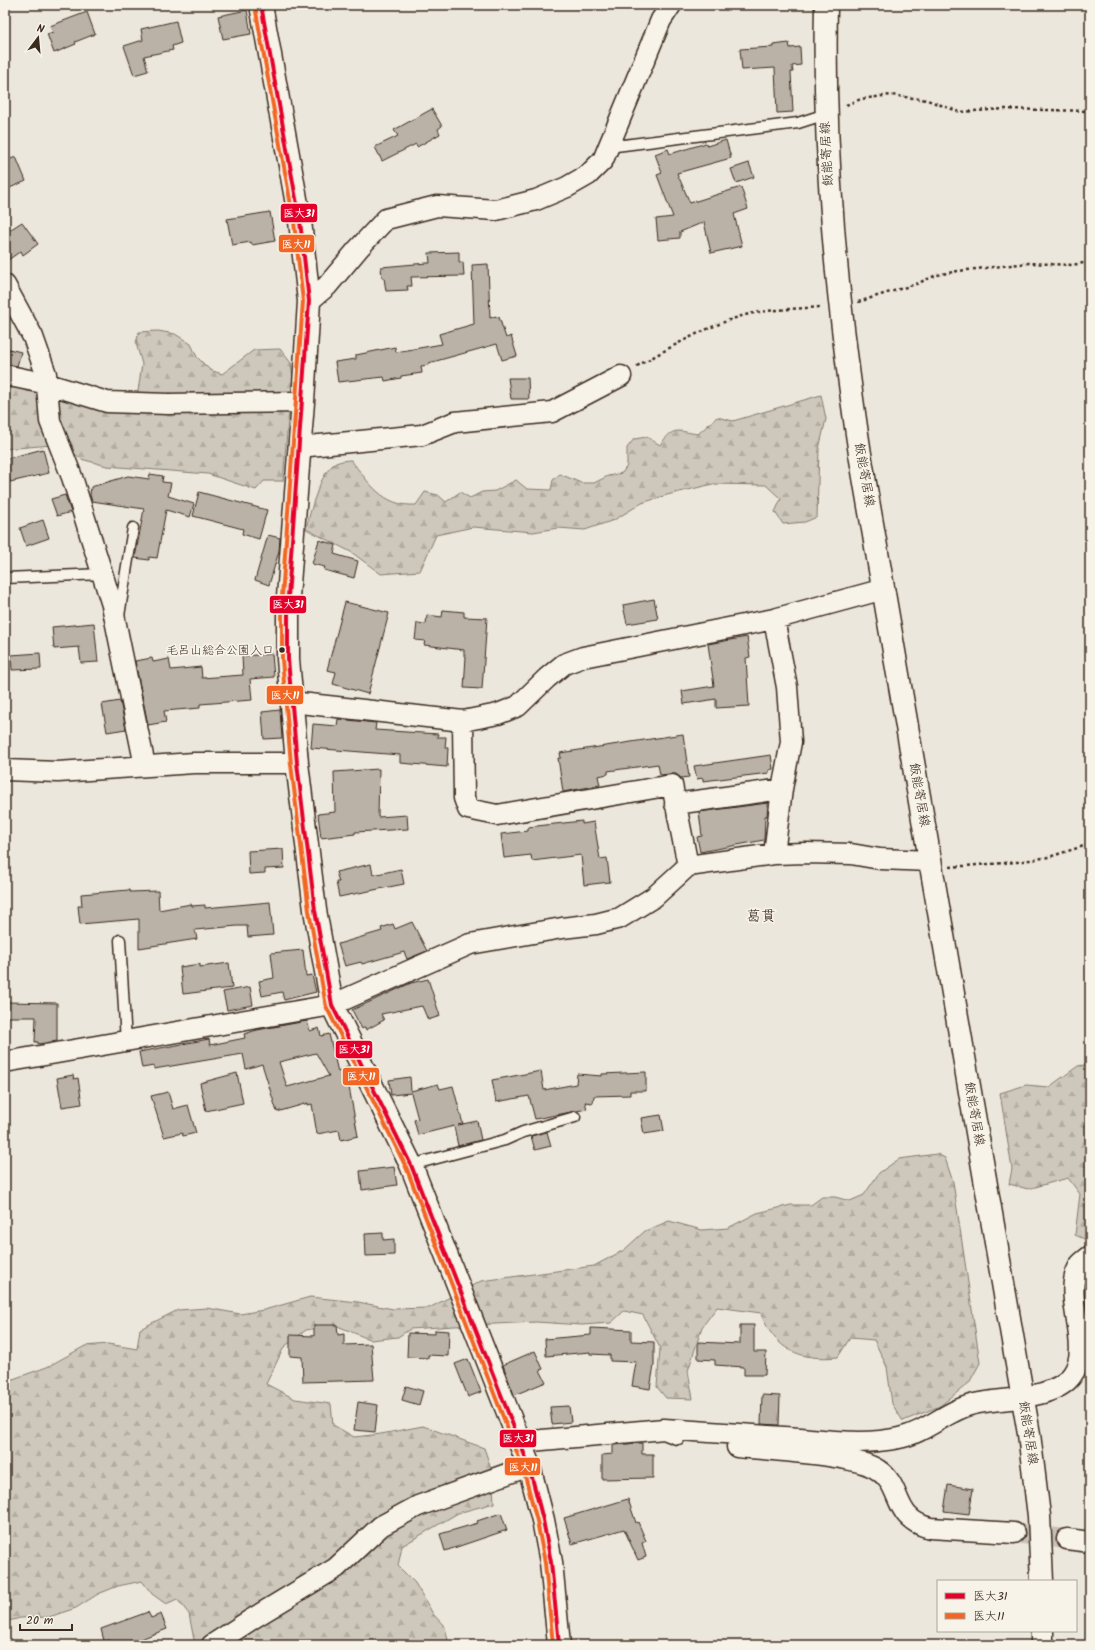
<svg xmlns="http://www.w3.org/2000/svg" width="1095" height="1650" viewBox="0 0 1095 1650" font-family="Kalam,'Klee One',sans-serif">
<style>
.forest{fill:url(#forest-firs);stroke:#84796d}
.building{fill:#bab2a7;stroke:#3b2a1e;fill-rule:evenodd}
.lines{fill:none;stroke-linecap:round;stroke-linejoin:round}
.street-tunnel{stroke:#c9c1b6;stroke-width:20;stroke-dasharray:20 10;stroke-linecap:butt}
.lane-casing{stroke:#3b2a1e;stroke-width:13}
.street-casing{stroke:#3b2a1e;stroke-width:23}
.primary-casing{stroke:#3b2a1e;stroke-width:25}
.path{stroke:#3b2a1e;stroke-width:2.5;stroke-dasharray:3 3;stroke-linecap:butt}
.lane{stroke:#f7f3e8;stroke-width:10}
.street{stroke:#f7f3e8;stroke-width:20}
.primary{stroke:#f7f3e8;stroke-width:22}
.bus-1-casing{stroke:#f7f3e8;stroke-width:7}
.bus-2-casing{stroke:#f7f3e8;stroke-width:7}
.bus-1{stroke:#e4002b;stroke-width:4}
.bus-2{stroke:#f26522;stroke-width:4}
.bus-dot{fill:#3b2a1e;stroke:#f7f3e8;stroke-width:1.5}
.labels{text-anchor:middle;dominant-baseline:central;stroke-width:3.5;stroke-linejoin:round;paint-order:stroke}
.bus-label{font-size:12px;fill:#3b2a1e;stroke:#f7f3e8;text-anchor:end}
.street-label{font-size:13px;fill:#3b2a1e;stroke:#f7f3e8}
.quarter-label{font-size:15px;fill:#3b2a1e;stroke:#f7f3e8}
.line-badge{stroke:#f7f3e8;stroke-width:1.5}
.badge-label{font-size:11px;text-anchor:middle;font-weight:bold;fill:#fff}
</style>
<defs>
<pattern id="forest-firs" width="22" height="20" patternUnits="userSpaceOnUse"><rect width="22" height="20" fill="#cec8bc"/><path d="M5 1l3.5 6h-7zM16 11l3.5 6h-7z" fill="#b2aca1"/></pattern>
</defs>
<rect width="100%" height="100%" fill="#ece7dc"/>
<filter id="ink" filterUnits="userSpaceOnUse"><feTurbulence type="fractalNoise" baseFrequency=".025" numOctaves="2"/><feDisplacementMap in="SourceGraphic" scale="8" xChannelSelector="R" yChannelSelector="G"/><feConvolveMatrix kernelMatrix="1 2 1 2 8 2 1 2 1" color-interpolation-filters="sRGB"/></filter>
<g filter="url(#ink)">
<path class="forest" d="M158,331L175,334L191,344L197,357L210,370L222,374L254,350L280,349L291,363L294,386L288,420L283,481H264L256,490L208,474L107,466L81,459L63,444L5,449V382L137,398L142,364L136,343L139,332Z
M821,395L826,419L819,449L817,517L805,522L783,524L775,512L781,499L766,485L713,484L667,495L642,503L614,520L585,530L558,528L533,532L473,527L436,535L420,571L381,574L351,552L306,529C310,513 320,471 336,463C340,461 347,460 351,460C369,483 383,507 416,505L425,492L438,495L446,502L460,492L470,498L482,492L495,491L516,480L527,489L551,490L553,480L560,474L581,483H594L608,476L622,473L627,466V448L634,439L647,437L660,445C674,426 676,431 698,434L717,417L733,421Z
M1090,1064V1239L1087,1240L1075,1235L1080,1194L1068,1178L1028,1189L1009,1184L1012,1169L1000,1093L1026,1085L1049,1087L1078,1066Z
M937,1154L945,1158L953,1182L980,1363L969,1383L940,1406L903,1421L892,1404L887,1367L874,1340L850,1338L838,1357C801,1361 774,1350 761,1313L717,1307L702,1327L688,1371L693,1399L666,1398L657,1387L660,1348L643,1315L624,1311L611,1323L582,1325L536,1322L454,1326L410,1329L398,1337L371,1340L335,1325L306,1330L284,1347L266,1384L295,1399L331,1404L333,1425L354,1437L381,1434L423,1426L484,1448L492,1471L494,1503L458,1513L402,1546L398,1566L415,1583L433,1614L445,1627L449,1645H195L189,1614L177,1599L166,1604L152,1594L142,1581L118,1586L98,1594L76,1608L49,1617L20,1618L5,1622V1385L13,1379L47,1367L85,1346L108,1344L137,1349L140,1329L178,1310L207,1308L240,1314L264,1310L310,1297L358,1302L393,1309L429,1308L481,1281L594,1266L624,1250L645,1231L669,1221L702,1230L728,1228L757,1213L791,1205H811L822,1197H835L850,1201L864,1195L879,1173L899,1159Z"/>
<path class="building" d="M247,10L251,34L223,39L218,16Z
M87,12L95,34L75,42L76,44L54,53L47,34L53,32L50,26Z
M176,21L181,43L172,46L173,50L144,56L148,71L134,75L124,46L143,40L141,29Z
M789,43L790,48L800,47L801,65L792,66L793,72H791L793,112L777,113L775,68L742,70L740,49L773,47V45Z
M432,109L442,126L438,129L440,134L417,147L416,144L382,161L375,147L398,136L394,130Z
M726,140L731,158L677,173L690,203L741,187L748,209L734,214L742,246L711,253L704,222L680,232V238L658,240L656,219L673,217L657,175L662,173L655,154L668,149L670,154L706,143L707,146Z
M16,157L26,181L5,190V161Z
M749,163L754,177L736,183L731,169Z
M270,212L275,241L252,245L251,242L232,245L227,219Z
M22,222L38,244L23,255L21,251L5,262V233Z
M459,252V263L463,262L464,276L411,277L412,286H407L408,290L386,291L384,278H382L381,267L427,263H430L429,253Z
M488,264L490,318L496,316L497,318L499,317L506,338L511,336L517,356L502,360L497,344L429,363V365L421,366L422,373L401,376V378L385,381L384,377L338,382L335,362L356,359V355L395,347L396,352L442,344L439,334L474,324L472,265Z
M5,348L21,352L17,366L5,364Z
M508,378H528L529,399H511Z
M43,449L49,473L10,482L5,459Z
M150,474L163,476L162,482L171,483L168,496L194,504L190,517L166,510L157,558L149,557V560L135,558L144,509L92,501L90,495L91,487L128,476L149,479Z
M199,492L267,510L259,539L242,534L243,529L193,516Z
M65,495L71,512L57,516L51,499Z
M43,520L49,538L26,546L20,528Z
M268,535L280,538L279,551L269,585L255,580Z
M319,540L336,545L334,554L358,561L354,578L324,570L325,567L312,564Z
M654,599L658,619L627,624L623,605Z
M345,602L389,613L368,694L333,684L336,672L327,670Z
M443,610L464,612V617L487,618L482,689L464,688L466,656H464V650L424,645L425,641L415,640L417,623L426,624L427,615L442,617Z
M94,623L98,662L81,663L79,647L54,649L52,627Z
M747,637L750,657L746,658L749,706L716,708V699L684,704L682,691L714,686L708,644Z
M40,653L41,669L12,670L11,655Z
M272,654L274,677L250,679L252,700L200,704V708L164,711L166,722L148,725L135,661L152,658L153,662L169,659L171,670L201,667L202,678L243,675L242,656Z
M120,701L126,729L107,732L102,704Z
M280,710L282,738L264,739L262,712Z
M338,719L376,723L375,730L438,734L437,737H446L445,748H448L447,767L400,763V755L311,748L313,724L337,726Z
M683,734L689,777L681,778L676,774H670L660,775L658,764L608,771V774L598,776L600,785L563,792L558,758H561L560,753Z
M771,755L773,769L769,770V773L703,781V778L697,779L694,766Z
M379,769L378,817L407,815L408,829L355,832V834L321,838L318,814L335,812L334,772Z
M768,803L767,816H765L764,840L700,852L697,837L702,836L699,812Z
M582,821V824L594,822L600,859L607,858L610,882L584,885L581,855L532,861L531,855L504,858L501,834L528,831V827Z
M283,849L284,868L265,869V873L249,874L248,851Z
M371,864L373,875L401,869L404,884L339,897L336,882H339L336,872Z
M129,890L130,892L158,891L159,910L191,904L192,906L205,905V908L270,902L273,935L248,937L247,926H237L195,930L197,939L139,948V919L80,924L78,906H82L81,894Z
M412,922L427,951L407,959L404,952L362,964L361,962L345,966L338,944L382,931L381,928L393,924L395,929Z
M303,950L306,976L312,975L316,992L284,1000L282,992L262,996L259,981L274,978L271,953Z
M229,963L232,988L183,994L180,967L200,964V967Z
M428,979L440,1016L428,1020L422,1006L381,1014L384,1020L366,1030L365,1027L362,1029L352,1010L411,983Z
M250,987L253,1005L227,1010L223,992Z
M5,1002L57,1003V1041L38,1044V1042H35L36,1017H5Z
M307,1021L310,1031L319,1028L321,1036L329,1034L338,1072L347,1067L356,1084L349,1087L358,1136L341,1140L339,1130L317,1134L312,1104L308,1105V1103L277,1112L262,1064L246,1069L243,1054L154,1069V1066L142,1068L139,1052L209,1039L210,1045L245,1038L244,1034L257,1030ZM316,1053L329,1076L287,1087L279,1062Z
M541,1071L544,1090L576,1084L577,1074L602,1076V1074L646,1072V1091H630V1095L594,1096L593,1103L585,1102L587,1109L535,1119L529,1096L496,1102L492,1080Z
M237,1073L243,1103L206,1111L200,1083Z
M73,1075L74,1079L78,1078L82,1104L62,1107L57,1078Z
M410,1077L411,1091L438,1084L440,1089L453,1086L463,1124L458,1125L477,1121L481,1140L458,1146L454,1126L418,1135L414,1120L418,1119L411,1093L391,1095L389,1080Z
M168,1092L173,1109L188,1105L196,1133L183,1136L182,1133L164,1137L151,1096Z
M661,1115L664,1131L644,1134L641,1118Z
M547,1132L551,1146L535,1150L531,1136Z
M394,1167L397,1185L362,1190L360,1171Z
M383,1233V1240L394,1239V1255L366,1256L365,1234Z
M314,1325H337L338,1335L344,1334V1345L371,1344L374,1380L303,1382L302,1357L290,1356V1335L314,1336Z
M740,1325H754V1352H766L765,1375H744V1367L715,1365V1360L698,1359V1342L740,1344Z
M591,1328L631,1330V1341L654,1342V1365L650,1389L632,1386L636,1362L610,1361V1355L590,1354V1352L546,1356L545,1339L591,1335Z
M435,1330L449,1331L448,1356L428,1355V1358L407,1357L408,1333L435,1334Z
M535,1351L543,1369L540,1370L546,1382L514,1395L503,1365Z
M468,1359L481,1392L468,1397L455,1364Z
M406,1386L423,1391L419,1405L402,1400Z
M762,1395L780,1396L779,1425L761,1424Z
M358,1402L378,1405L375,1432L354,1430Z
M569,1406L571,1422L552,1424L550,1407Z
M642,1443V1454H653V1478L602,1479V1455L613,1454V1445Z
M948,1485L973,1489L969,1514L944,1511Z
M628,1499L636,1523L638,1522L646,1541L642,1543L646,1557L638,1560L624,1529L572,1544L564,1518Z
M501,1513L507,1530L445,1551L440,1534L478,1523L477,1521Z
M148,1612L151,1618L161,1614L167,1629L138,1640L139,1642L126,1645H110L109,1640L104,1641L101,1629Z"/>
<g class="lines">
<path class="street-tunnel" d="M1014,1533L1067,1539"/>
<defs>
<path id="lane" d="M608,147L798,123L826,114
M5,578L103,574
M119,616L133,528
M120,940L126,1042
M411,1165L505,1140L523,1132L575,1117"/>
<path id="street" d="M5,285L33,337L46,374L50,421L72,477L112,605L145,766
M309,301L327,286L358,249L386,219L437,206L496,210L536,200L567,187L588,175L603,160L661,20L671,5
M5,375L48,384L107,402L168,404L303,402
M299,447L422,435L455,422L552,412L621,376
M291,702L463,721L498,714L518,706L547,678L564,664L583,657L774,619L884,589
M463,721L464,798L468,809L497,815L672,785L688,866
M5,770L58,772L194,763H297
M675,804L782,789
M774,854L782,789L791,742L787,687L774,619
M5,1062L332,1005L470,944L562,928L596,924L620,918L654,897L688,866L774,854L805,853L851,854L880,859L930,861
M664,1429C709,1432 755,1435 800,1438C833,1441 867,1445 899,1438C928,1432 949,1408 979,1403C1005,1398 1056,1399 1072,1375C1094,1346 1061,1297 1079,1266C1081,1262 1087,1259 1090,1256
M520,1442L664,1429L677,1434
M737,1447C768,1450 855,1454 878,1470C904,1487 891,1518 930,1528L1014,1533
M1067,1539L1090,1542
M212,1645L252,1619L336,1568L381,1526L418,1506L529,1466"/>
<path id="primary" d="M261,5L300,221L309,301L303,402L288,597V659L297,763L315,910L332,1005L411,1165L529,1466L543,1520L551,1562L559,1645
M826,5C823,158 837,303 860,454L1029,1434L1039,1516L1042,1581
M1042,1645V1631"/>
</defs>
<use href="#lane" class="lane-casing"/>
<use href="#street" class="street-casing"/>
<use href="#primary" class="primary-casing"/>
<path class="path" d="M846,105L861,99L891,95L927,100L960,112L1004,109L1090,111
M858,302L916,284L937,275L958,271L1029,263L1072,265L1090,262
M637,366C671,347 707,326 745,315C770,309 796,309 821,307
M950,867L1017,862L1049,857L1090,844"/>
<use href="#lane" class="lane"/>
<use href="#street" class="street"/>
<use href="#primary" class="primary"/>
<defs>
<path id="bus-1" d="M261,5L300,221L309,301L288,597V659L297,763L315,910L332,1005L411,1165L529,1466L543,1520L551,1562L559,1645"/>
<path id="bus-2" d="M255,6L294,222L303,301L282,597V659L291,764L309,911L326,1006L406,1167L523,1468L537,1521L545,1563L553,1645"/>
</defs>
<use href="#bus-1" class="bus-1-casing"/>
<use href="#bus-2" class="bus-2-casing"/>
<use href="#bus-1" class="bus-1"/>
<use href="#bus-2" class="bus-2"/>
</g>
</g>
<circle class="bus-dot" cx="282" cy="650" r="3.5"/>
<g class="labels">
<g class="bus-label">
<text x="274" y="650">毛呂山総合公園入口</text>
</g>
<g class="street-label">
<text transform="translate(827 154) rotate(-93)">飯能寄居線</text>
<text transform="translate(864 475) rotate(80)">飯能寄居線</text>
<text transform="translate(919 795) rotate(80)">飯能寄居線</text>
<text transform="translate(974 1114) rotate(80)">飯能寄居線</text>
<text transform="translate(1028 1433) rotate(81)">飯能寄居線</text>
</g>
<g class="quarter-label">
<text x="761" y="917">葛貫</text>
</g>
</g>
<g class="line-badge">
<rect x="280" y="203" width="38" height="20" rx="4" fill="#e4002b"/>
<rect x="278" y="234" width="37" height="19" rx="4" fill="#f26522"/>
<rect x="269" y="595" width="38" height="19" rx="4" fill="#e4002b"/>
<rect x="266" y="685" width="38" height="20" rx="4" fill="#f26522"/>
<rect x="335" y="1040" width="38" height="19" rx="4" fill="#e4002b"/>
<rect x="342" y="1067" width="38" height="19" rx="4" fill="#f26522"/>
<rect x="499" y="1429" width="38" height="19" rx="4" fill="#e4002b"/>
<rect x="504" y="1457" width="37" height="19" rx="4" fill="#f26522"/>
</g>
<g class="badge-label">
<text x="299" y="217">医大31</text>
<text x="296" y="248">医大11</text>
<text x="288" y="608">医大31</text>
<text x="285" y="699">医大11</text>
<text x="354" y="1053">医大31</text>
<text x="361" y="1080">医大11</text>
<text x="518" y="1442">医大31</text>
<text x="523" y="1471">医大11</text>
</g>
<rect width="1095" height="1650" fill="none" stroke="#f7f3e8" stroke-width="20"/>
<rect x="10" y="10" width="1075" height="1630" fill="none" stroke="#3b2a1e" stroke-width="1.5" filter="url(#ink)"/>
<rect x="937" y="1580" width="140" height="52" fill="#f7f3e8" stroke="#aca397"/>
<rect x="945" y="1593" width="20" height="6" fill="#e4002b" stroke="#aca397"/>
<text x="973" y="1600" font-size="12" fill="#3b2a1e">医大31</text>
<rect x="945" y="1613" width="20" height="6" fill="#f26522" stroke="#aca397"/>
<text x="973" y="1620" font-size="12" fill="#3b2a1e">医大11</text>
<g transform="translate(38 38) rotate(16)" stroke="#f7f3e8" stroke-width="3" paint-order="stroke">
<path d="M0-3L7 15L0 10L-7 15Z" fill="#3b2a1e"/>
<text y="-6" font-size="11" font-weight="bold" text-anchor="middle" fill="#3b2a1e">N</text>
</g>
<path d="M20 1624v6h52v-6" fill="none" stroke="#3b2a1e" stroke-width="2"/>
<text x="26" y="1624" font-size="12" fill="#3b2a1e" stroke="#f7f3e8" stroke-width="3" paint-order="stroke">20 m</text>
</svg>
